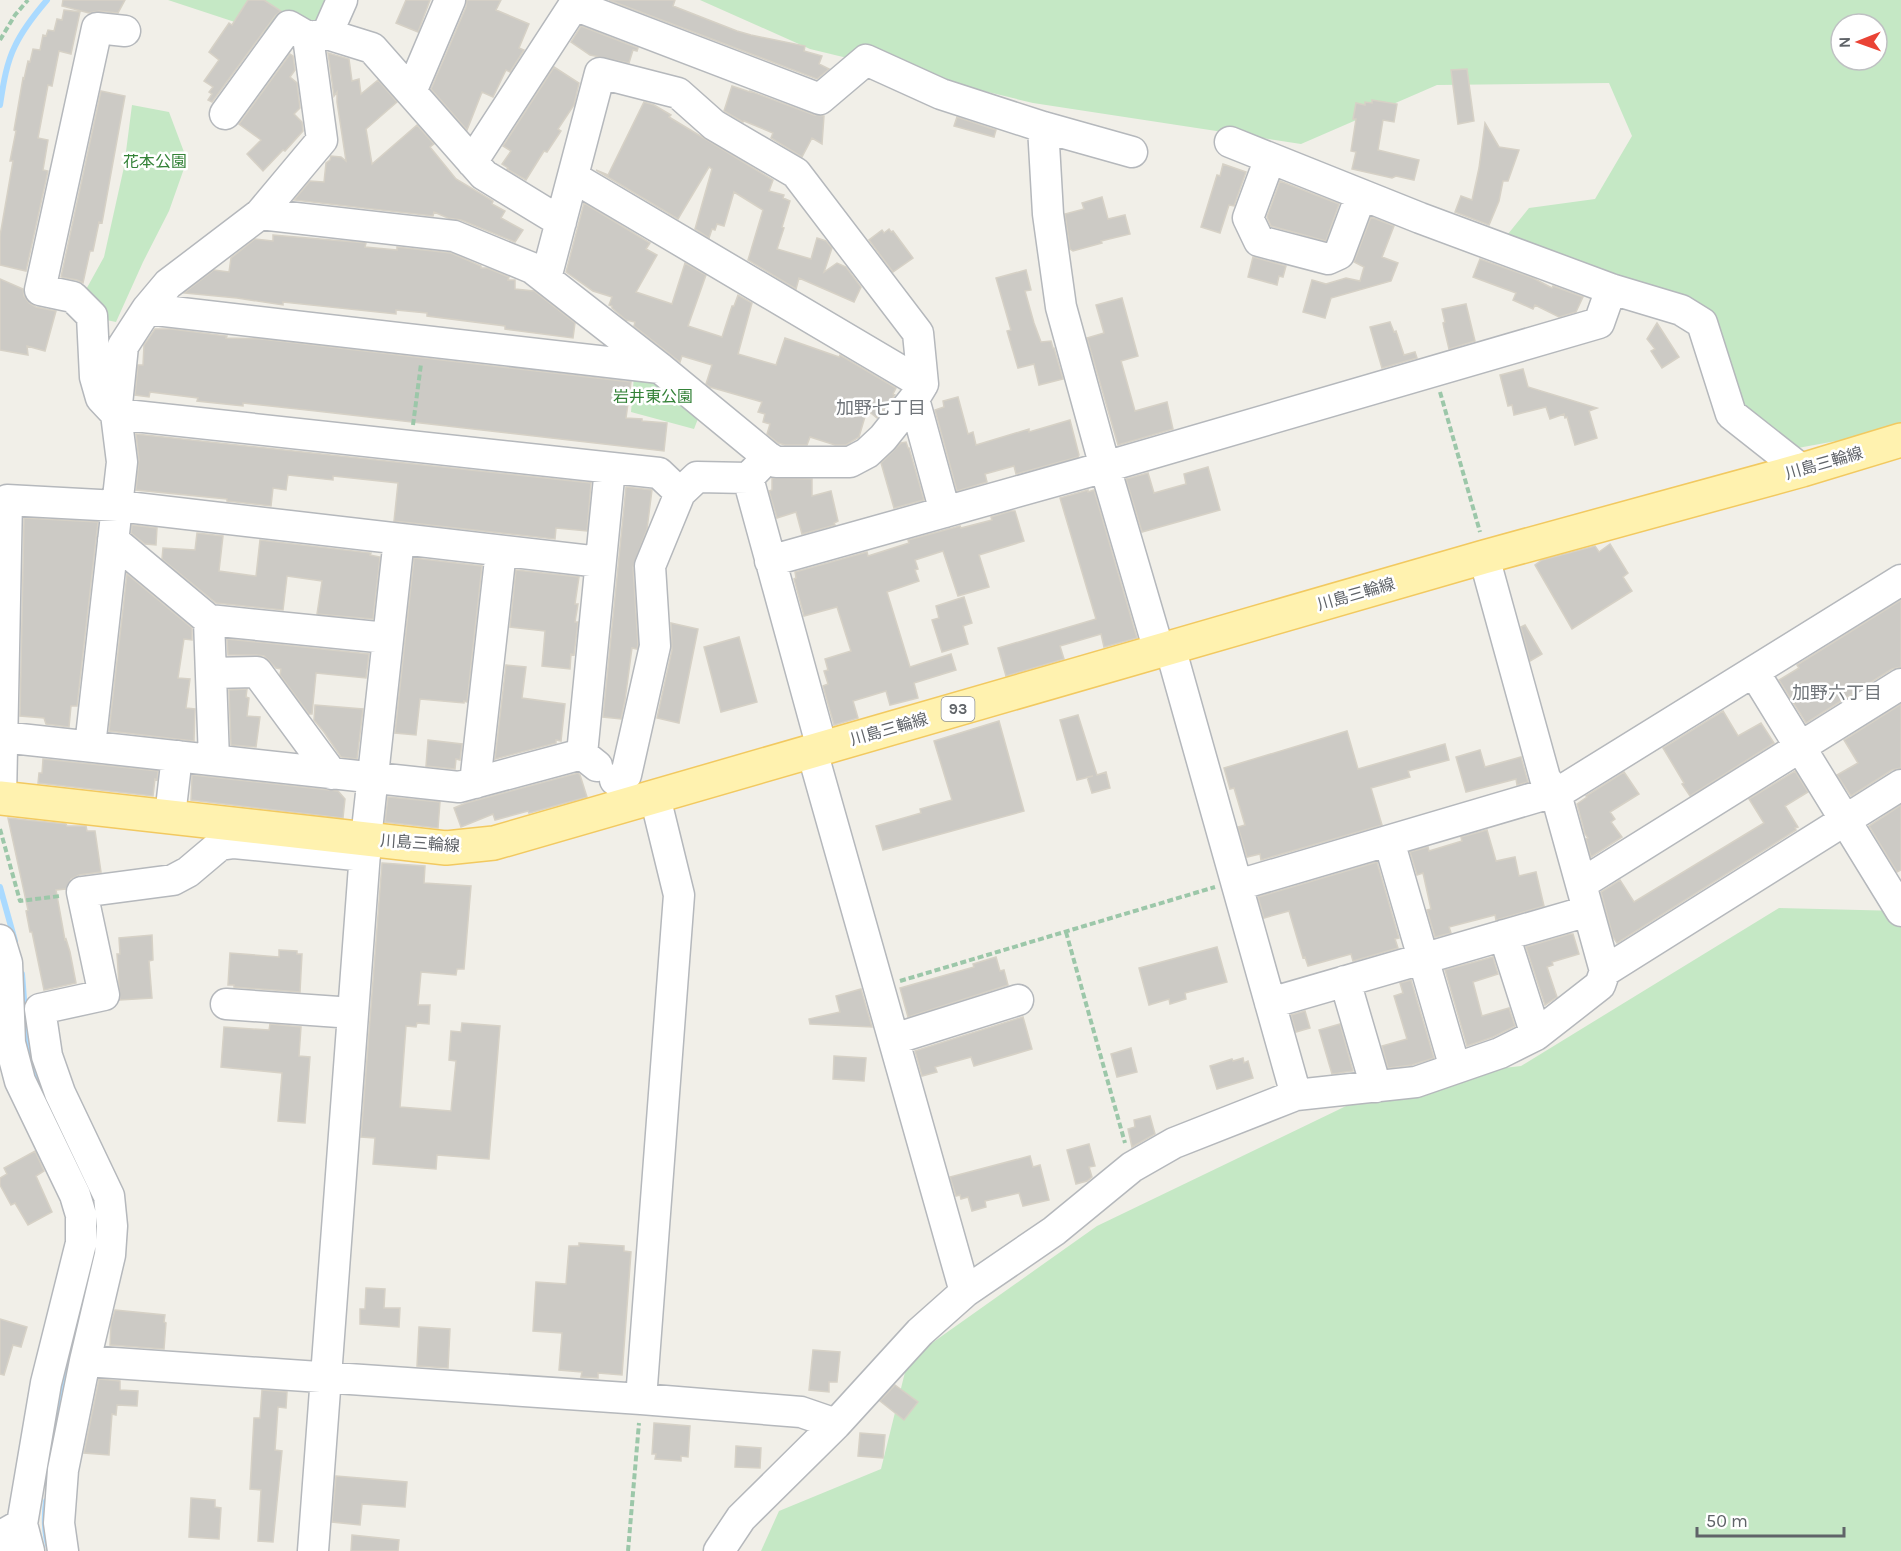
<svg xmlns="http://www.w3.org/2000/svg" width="1901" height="1551" viewBox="0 0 1901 1551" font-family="Karla,'Noto Sans JP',sans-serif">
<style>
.green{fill:#c5e8c5;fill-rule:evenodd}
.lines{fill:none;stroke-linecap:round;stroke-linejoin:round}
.stream{stroke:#aadaff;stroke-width:6}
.building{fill:#cccac5;stroke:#d6d1c6;stroke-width:1.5}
.minor-casing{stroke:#b5b8bc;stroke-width:33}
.major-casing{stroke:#f2c960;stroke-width:36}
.path{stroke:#9cc7a9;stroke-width:4;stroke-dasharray:6 3;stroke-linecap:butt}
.minor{stroke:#fff;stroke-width:30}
.major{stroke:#fff2af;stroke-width:33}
.labels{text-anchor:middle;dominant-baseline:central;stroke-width:5;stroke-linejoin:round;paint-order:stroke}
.shield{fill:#fff;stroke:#8f9295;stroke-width:1.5}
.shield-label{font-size:15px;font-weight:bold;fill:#5f6368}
.park-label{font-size:16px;fill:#348238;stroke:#fff}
.street-label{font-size:16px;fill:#5f6368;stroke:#fff}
.neighbourhood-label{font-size:18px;fill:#70757a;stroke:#fff}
</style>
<rect width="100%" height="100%" fill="#f1efe8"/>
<path class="green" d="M168,0H329L307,46Z
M700,0H1901V429L1787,450L1735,403L1695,321L1491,255L1529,208L1595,199L1632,136L1609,83L1437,85L1301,144L1033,103L810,49ZM1841,24H1877V60H1841Z
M132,105L169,112L187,160L169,211L143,262L116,322L73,313L104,257L124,167Z
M634,376H661L701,411L694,429L631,412Z
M1779,908L1901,911V1551H761L779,1511L881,1469L908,1360L1097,1226L1400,1080L1521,1066Z"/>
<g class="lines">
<path class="stream" d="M0,105C3,86 6,64 15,46C23,29 35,14 47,0
M0,887L15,941
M22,974C25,1006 25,1039 35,1070C48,1112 75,1149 89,1191
M55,1435L69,1355L86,1283
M46,1501C44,1517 44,1533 49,1548"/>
</g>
<path class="building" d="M63,0H125L118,13L99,11L89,13L62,6Z
M248,0H264L281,11L275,16L212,102L208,100L212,94L209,92L213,87L204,81L219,60L209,52L229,23L232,25Z
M406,0H430L418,32L396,23Z
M467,0H501L496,10L529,24L519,48L524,50L510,72L506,70L493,97L482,92L467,130L431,89L466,7Z
M609,0H675L673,6L737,31L751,35L805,46L804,51L822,56L819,64L829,69L817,79Z
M64,10L80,12L71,54L59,51L52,86L48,85L38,138L48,140L43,170L48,171L26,271L0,265V236L13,161H10L16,131L14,130L23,78L24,79L28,61L30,62L33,49L40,50L43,35L46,36L48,30L54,31L57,19L62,20Z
M581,26L638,48L637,51L633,50L629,63L590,55L571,42Z
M328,53L349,59L352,81L359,79L361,94L378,80L397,102L366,129L372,164L417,125L434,144L430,147L456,179L493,201L492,204L505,211L501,218L523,230L515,242L461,220L448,218L434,212L433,216L294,200L310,181L324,182L326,163L330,160L331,156L341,157L346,161L337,102V92L334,96Z
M290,54L293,56L295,70L290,77L297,83L300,108L294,114L302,122L303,131L285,151L283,150L263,171L247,154L261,140L239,124Z
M554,67L579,83L574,105L558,129L561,131L547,152L544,151L526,180L507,169L508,168L502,164L511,151L503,146Z
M1467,69L1474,121L1458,124L1451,70Z
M732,86L750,92V91L814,115L824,116L822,144L812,138L802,157L771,138L773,133L744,121L743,122L724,111Z
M101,91L125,96L102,223L99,222L93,251H90L83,283L77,280L61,277Z
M1372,100L1397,104L1394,122L1383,120L1378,150L1419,160L1414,180L1396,176L1392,178L1352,169L1356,152L1351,151L1356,119H1353L1356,103L1365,105V102L1372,103Z
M644,102L654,105L671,115L669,117L773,180L769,191L784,195L783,198L790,201L782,227L784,228L777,249L811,259L817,238L826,241L832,248L824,272L837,263L846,267L861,287L854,302L799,278L796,289L748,260L763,210L734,192L724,226L717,224L715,230L712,229L709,238L695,229L712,169L709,167L678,219L596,170L608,175Z
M957,117L996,130L994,137L954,126Z
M1485,123L1499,147L1519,150L1508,181H1503L1499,201L1489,225L1455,212L1461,196L1472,200L1479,168Z
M1223,164L1246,172L1234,206L1229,205L1220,233L1201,227L1217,175L1220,176Z
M1280,181L1339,204L1326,241L1271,226L1267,217Z
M1102,197L1108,219L1125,215L1130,234L1101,241L1102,243L1073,251L1070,249L1065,214L1084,209L1082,203Z
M584,203L650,243L646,249L657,255L636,292L672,304L685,263L706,275L688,326L722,337L732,306H734L738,295L752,303L738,354L776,365L785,338L839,357L840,355L896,388L893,394L895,395L877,418L867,410L859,437L846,445H835L810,437L807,445H785L778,443L767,434L770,424L763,422L765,414L758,412L762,402L710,387L706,384L712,365L682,356L680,362L634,326L635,322L626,320L612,308V306L609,305L612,297L593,291L566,272Z
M1371,217L1394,226L1382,257L1398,263L1391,281L1331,298L1325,318L1303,312L1312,280L1326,284L1346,278L1360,281L1364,267L1354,262Z
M889,229L891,232L893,231L913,258L893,272L869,240L882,230L884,233Z
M273,235L366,243L365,247L397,250V247L451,253L481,266V268H487L509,277L508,280H515V289L534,291L575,323L573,338L505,329V326L427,316V313L396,310V314L283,302V305L237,298L184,293L214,270L229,272L231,258L255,239L273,241Z
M1253,257L1286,266L1283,277L1279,276L1277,285L1248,277Z
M1480,259L1533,278L1552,288L1553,286L1583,297L1576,312L1559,317L1535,305L1533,309L1513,300L1516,293L1473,277Z
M1026,270L1031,290L1025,291L1034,323L1041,342L1051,341L1053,348H1054L1063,379L1039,385L1034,364L1018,368L1007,331L1011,330L996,278Z
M0,279L23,289L24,296L29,303L36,307L56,311L45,351L27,346L28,355L0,350Z
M1122,298L1138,356L1121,361L1135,411L1167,402L1173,429L1118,445L1087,338L1104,333L1096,305Z
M1466,304L1475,341L1449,349L1444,328L1443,323L1445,322L1442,309Z
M1390,322L1394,332L1396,331L1404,355L1415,352L1417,358L1382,368L1370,327Z
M1657,323L1679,357L1662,368L1651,351L1655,349L1647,339Z
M155,329H171L227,336L226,338L261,339L631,382L626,418L642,419V421L667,423L664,451L316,411L243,403V406L197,401L198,398L150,392L149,397L135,395L138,365H143L144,345Z
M1523,369L1528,387L1597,408L1589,411L1597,438L1575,445L1567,417L1565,418L1564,414L1550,419L1546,407L1514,415L1512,405L1508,406L1500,375Z
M958,397L968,434L973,432L976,445L1029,429V432L1070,420L1079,455L1078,457L1016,474L1014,466L985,474L987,482L957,491L935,410L944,407L943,401Z
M136,434L591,483L587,531L556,528L555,539L394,521L398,483L333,476V480L288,475L286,490L273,488L271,506L227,501V499L136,490L139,460Z
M906,442L908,448H909L924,500L894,508L881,463L901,443Z
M1208,467L1220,510L1142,532L1126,479L1148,473L1154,493L1186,484L1184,474Z
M772,478L812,479V496L831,491L838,521L834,523L835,525L802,534L796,512L777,518L769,491L772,490Z
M626,487L652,490L647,529L633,567L638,645L637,649L632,648L625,700L621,719L603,717Z
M1088,490V492L1094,490L1137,638L1104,647L1101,634L1060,646L1064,659L1006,676L998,648L1096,619L1060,498Z
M1011,511H1015L1024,541L979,555L989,587L958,596L943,551L915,560L918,569L915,570L919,581L887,592L910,667L951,654L956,670L914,683L918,698L890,705L886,691L853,701L858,718L834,725L823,686L828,684L824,671L828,670L825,659L851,651L837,607L804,616L794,579L796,578L795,572L867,552L868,556L909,543L908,540L960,526L961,528L992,520L991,517Z
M24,518L98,522L77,706H71L69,727L46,724L44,718L20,716Z
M132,525L157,528L156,545L145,544L131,533Z
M197,533L223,536L219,571L255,576H256L260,540L371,553L370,555L380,557L373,619L317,614L322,581L287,576L283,610L216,603L162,559L163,548L195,550Z
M1610,544L1628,573L1623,577L1632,591L1572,629L1535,565L1542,560L1595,546L1599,552Z
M414,558L482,566L467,702L464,701V703L420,699L416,735L395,733Z
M516,570L579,577L575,604H578L575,622H578L574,655L571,654L570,669L542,666L545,631L510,627Z
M127,574L192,628V640L184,639L178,678L190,679L186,708L195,709L194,741L109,731Z
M964,597L972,623L963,626L968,644L942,652L932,620L939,618L936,606Z
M1901,600V667L1892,669L1806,723L1779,680L1799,668L1797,665Z
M671,623L698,629L679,723L657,718L672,650Z
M1525,625L1542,654L1530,661L1521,627Z
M739,637L757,702L721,712L704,647Z
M227,639L369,654L366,678L316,673L312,714H309L280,675L281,669L276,668L264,656L257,655H228Z
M506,665L526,667L522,698L565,704L561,741L556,740V743L495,759Z
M247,689L246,697L249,698L247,716L260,717L256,747L231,745L229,690Z
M1901,704V768L1892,770L1851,796L1837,775L1858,763L1844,740Z
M315,705L363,709L357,759L341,757L324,732L314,720Z
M1723,711L1738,736L1761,723L1774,743L1690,796L1682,784L1684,783L1663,748Z
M1078,715L1097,775L1106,772L1110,788L1092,793L1087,777L1093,776L1077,780L1060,720Z
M999,721L1024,811L883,850L876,826L921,813L920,809L952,800L934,741Z
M1347,731L1358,769L1445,744L1449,760L1408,771L1410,777L1371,788L1382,825L1261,860L1260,854L1247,857L1238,827L1245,825L1234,788L1230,789L1224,768Z
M428,740L462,744L460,760L456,759L455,769L426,766Z
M1480,750L1485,767L1521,757L1528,782L1517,785L1516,779L1466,792L1456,757Z
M43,759L158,771L157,780L155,779L153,796L38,783L39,773H42Z
M1795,771L1808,792L1785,806L1798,827L1795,828L1796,830L1617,943L1613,937L1601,892L1620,880L1634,902L1764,823L1749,799Z
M1624,772L1639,794L1610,812L1615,819L1611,822L1622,837L1591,857L1586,839L1588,838L1585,834L1577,804L1587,797L1586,796Z
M578,773L580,775L587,797L529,813L528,811L495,820L493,814L461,827L454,808L466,803Z
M192,775L338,791L345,799L343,818L191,800Z
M388,797L440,802L438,828L385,822Z
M1901,805V870L1897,872L1869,826Z
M8,818L66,824L67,826H86L87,831H95L101,872L79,875L71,879L66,889L56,890L65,940L66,939L70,952L76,983L44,990L32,932H30L26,911L28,910Z
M1487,830L1496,861L1515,857L1519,876L1536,872L1544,906L1496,920L1495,915L1449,927L1451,933L1435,937L1427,910L1431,909L1423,873L1417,875L1410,852L1428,847L1429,851L1462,841L1461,837Z
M1377,862L1399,938L1395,939L1398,948L1353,961L1351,954L1308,966L1305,957L1303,958L1289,911L1264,918L1258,897Z
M382,863L425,866L424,883L471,886L464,969H457L456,975L421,972L418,1005H430L429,1024L417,1023L416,1027L406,1026L400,1107L451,1111L456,1061L449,1060L451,1031L461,1032L462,1023L500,1026L489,1159L437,1155L436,1169L373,1164L375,1138L361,1137Z
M1570,934H1573L1579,954L1552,962L1553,965L1547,967L1557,997L1545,1005L1526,947Z
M152,935L153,960L149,961L152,998L120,1000L117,954H120L119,938Z
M1217,947L1227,982L1185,993L1186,999L1170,1004L1169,999L1149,1005L1139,968Z
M279,950L297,951V954H302L300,992L234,987V985H228L230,953L279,957Z
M996,957L1000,971L1004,970L1008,985L908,1017L900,988L974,967L973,964Z
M1493,957L1498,974L1473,982L1482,1016L1509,1008L1515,1026L1493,1037L1467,1046L1445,970Z
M1411,980L1434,1058L1412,1065L1388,1068L1382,1046L1407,1039L1394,996L1403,993L1400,983Z
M861,989L872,1027L810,1024L809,1019L840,1012L836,996Z
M1305,1011L1310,1028L1296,1032L1291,1015Z
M1023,1017L1032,1049L974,1066L971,1057L935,1067L937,1072L922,1076L915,1051Z
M270,1024L301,1027L299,1056L310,1057L305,1123L278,1121L282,1073L221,1067L224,1027L269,1030Z
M1340,1024L1353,1071L1332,1074L1319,1030Z
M1131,1048L1137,1072L1117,1077L1111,1054Z
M834,1056L866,1058L864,1081L833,1079Z
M1243,1058L1244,1063L1248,1061L1253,1078L1217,1089L1210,1066L1232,1059L1233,1061Z
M1150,1116L1155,1134L1132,1147L1128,1129L1135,1127L1134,1120Z
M1089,1144L1095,1166L1089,1167L1092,1177L1087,1181L1076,1184L1067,1150Z
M35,1151L44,1171L36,1176L52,1212L28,1225L15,1203L11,1205L0,1185V1178L7,1174L4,1168Z
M1030,1156L1033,1167L1040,1165L1049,1200L1023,1206L1019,1193L985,1201L986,1207L972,1211L968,1197L961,1199L960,1195L956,1196L950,1177Z
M579,1243L624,1246V1251L631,1252L622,1375L598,1373V1378L581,1377L582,1372L559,1370L562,1333L533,1331L536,1282L566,1284L569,1246H579Z
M366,1288L385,1289L384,1308H400L399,1327L360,1324V1309H365Z
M115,1310L165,1315L164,1322L166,1323L164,1349L110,1345L111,1324Z
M0,1319L27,1327L21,1347L13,1345L4,1375L0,1374Z
M419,1327L450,1329L448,1368L417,1366Z
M813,1350L840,1352L837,1382H829V1392L809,1390Z
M99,1379L120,1381V1390L138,1391L137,1406L117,1405L116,1415L112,1414L109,1455L84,1453Z
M895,1385L918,1402L904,1420L880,1401Z
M262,1390L287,1392L286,1408L278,1407L275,1450L282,1451L273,1542L258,1541L261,1490L250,1489L254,1418H260Z
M654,1423L690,1426L688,1457L681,1456V1461L655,1459L656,1454H652Z
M860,1433L885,1435L883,1458L858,1456Z
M736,1446L761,1448L760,1468L735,1467Z
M336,1476L407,1482L405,1507L362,1504L360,1525L332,1522Z
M191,1498L215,1500V1507L221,1508L219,1539L189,1537Z
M352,1535L399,1540L398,1551H351Z"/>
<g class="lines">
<defs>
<path id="minor" d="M574,5L820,99L866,60L941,94L1043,127L1132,152
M125,31L97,28L40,290L73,297L92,316L95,377L101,398L116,414L659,473L680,493
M327,34L342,0
M411,92L450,0
M225,114L289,26L308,37L327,34L372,48L484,175L561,222
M1043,127L1048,214L1061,307L1105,467L1159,651
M1230,142L1420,218L1611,289L1681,310L1702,323L1731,414L1802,470
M1270,158L1248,218L1259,241L1328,259L1339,254L1361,195
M472,162L574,5L575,0
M573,177L923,384
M260,214L454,236L532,268L660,368L768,457L776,462H850L867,453L883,438L914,399L923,384L918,333L796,173L714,125L678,93L600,73L546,278
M147,309L660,368
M914,399L945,512
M748,478L822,748
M113,540L209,620L214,760
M770,561L1105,467L1599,323L1611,289
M209,620L387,638
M1170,647L1296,1095
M1754,672L1901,911
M211,673L257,672L332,774
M2,737L459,787L582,754
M90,746L122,462L116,414L123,346L147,309L168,284L260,214L322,140L308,37
M812,751L965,1292
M597,766L582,754L610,468
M615,780L626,775L655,646L650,566L680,493L697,477L748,478L768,457
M475,783L501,551
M1,798L7,500L118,506L600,562
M170,816L177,756
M1389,841L1455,1068
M1581,884L1901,684
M1238,885L1547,794H1556L1901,580
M1504,935L1536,1035
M0,940L7,963L10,1043L20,1081L75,1195L81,1215V1243L46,1383L22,1524L29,1551
M1605,971L1901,785
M1345,981L1376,1087
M1270,1003L1588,911
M226,1004L353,1013
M894,1039L1018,1000
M85,1361L641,1399L801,1412L836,1424
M641,1399L679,895L655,797
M0,1545L6,1533L22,1524
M63,1551L59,1523L63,1470L85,1361L110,1255L112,1226L109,1196L60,1093L47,1056L40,1009L104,995L82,892L173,880L188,872L220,845L234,843L365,856
M313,1551L366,839L399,539
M719,1551L741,1518L836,1424L920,1332L965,1292L1054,1231L1132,1167L1174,1143L1296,1095L1416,1082L1500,1053L1536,1035L1600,985L1605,971L1556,794L1545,778L1484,557"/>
<path id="major" d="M0,798L446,848L494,843L1484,557L1802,470L1901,440"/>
</defs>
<use href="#minor" class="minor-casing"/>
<use href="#major" class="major-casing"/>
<path class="path" d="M0,40L15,15L28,0
M1440,392L1480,532
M413,425L421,364
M0,829L20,901L60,896
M1066,932L1125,1143
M900,981L1215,887
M628,1551L639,1423"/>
<use href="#minor" class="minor"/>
<use href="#major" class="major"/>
</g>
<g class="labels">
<rect class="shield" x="941.5" y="697" width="33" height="24" rx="4.5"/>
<g class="shield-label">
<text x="958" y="709">93</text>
</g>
<g class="park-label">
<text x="155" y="161">花本公園</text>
<text x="653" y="396">岩井東公園</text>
</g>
<g class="street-label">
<text transform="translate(1824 463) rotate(-16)">川島三輪線</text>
<text transform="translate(1356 594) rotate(-16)">川島三輪線</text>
<text transform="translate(889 729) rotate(-16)">川島三輪線</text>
<text transform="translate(420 843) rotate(4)">川島三輪線</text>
</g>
<g class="neighbourhood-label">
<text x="881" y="408">加野七丁目</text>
<text x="1837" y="693">加野六丁目</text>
</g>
</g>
<g transform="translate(1859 42) rotate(269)"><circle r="28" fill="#ffffff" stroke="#bfc1c3" stroke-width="1.5"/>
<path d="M0-4.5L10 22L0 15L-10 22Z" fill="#ea4335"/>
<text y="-9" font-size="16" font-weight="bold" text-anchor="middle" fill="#5f6368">N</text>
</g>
<path d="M1697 1527v9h147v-9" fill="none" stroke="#5f6368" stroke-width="3"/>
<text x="1706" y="1527" font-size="18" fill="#5f6368" stroke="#ffffff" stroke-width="4.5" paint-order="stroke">50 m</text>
</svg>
